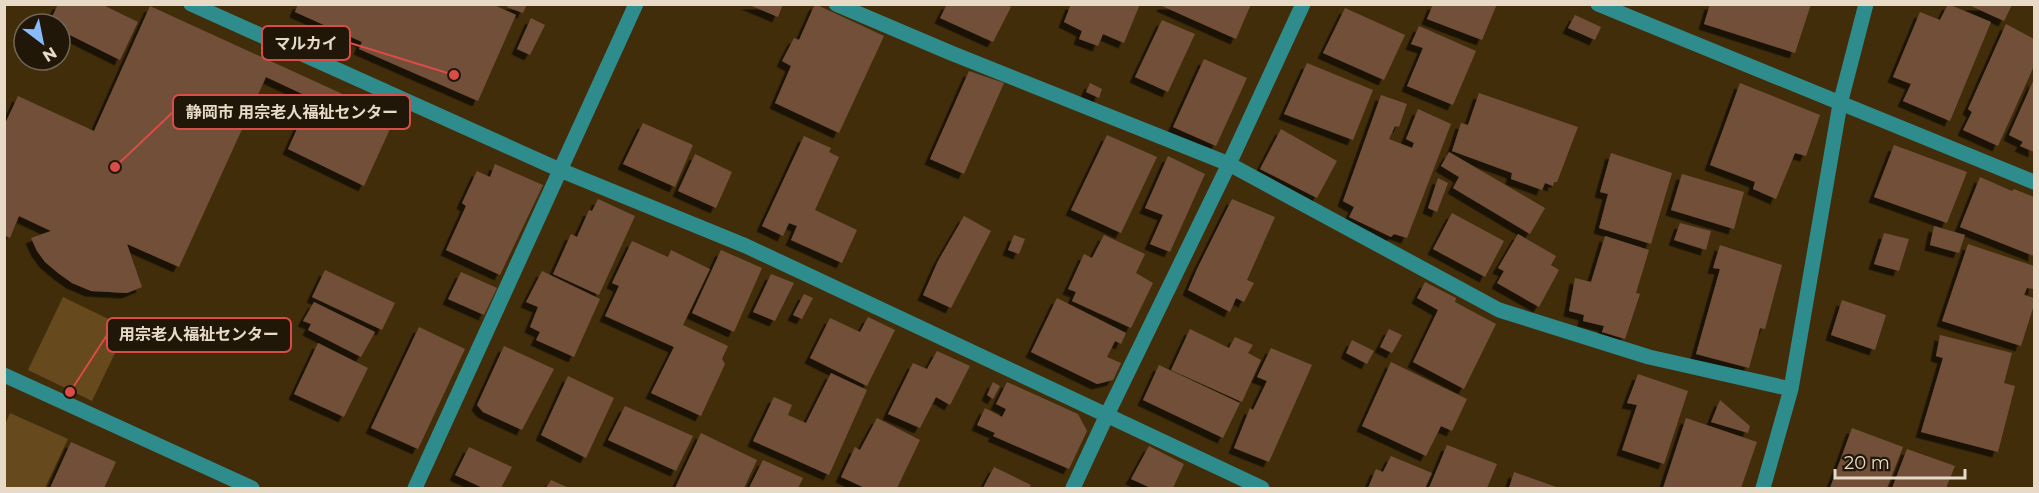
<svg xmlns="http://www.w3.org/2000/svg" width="2039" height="493" viewBox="0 0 2039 493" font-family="Montserrat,'Noto Sans JP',sans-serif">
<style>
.green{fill:#66491c}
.building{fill:#715038;filter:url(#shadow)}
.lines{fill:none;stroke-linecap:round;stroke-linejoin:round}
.minor{stroke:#2f8c8c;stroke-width:15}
.leader{fill:none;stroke:#d94c48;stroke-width:2}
.callout-dot{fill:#d94c48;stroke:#211709;stroke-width:2}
.callout{fill:#211709;stroke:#d94c48;stroke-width:2}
.callout-label{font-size:16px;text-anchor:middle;font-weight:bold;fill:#e7dac7}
</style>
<defs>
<filter id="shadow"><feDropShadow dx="-5.5" dy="5.5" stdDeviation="0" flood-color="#0009"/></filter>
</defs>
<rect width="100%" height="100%" fill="#422d0a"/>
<path class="green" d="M63,297L127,328L92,401L28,370Z
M10,413L68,439L45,488H5V425Z"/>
<path class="building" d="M58,4H101L138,22L120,60L60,30V24H49Z
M298,4H492L516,15L478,101L359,49L362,42L295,12Z
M508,4H527L523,13L507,7Z
M747,4H783L778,17Z
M815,4L884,36L839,133L775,103L791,66L782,61L794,38L799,40Z
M947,4H1005L1011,7L993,42L940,18Z
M1071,4H1140L1124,43L1103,34L1098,46L1079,39L1082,31L1064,22Z
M1163,4H1251L1236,39L1162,6Z
M1433,4H1497L1482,40L1427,19Z
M1710,4H1811L1795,53L1704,24Z
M1948,4L1991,22L1950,121L1903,101L1911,84L1893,77L1920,12L1940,20Z
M1969,5H2012L2004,21Z
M150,6L395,118L364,186L288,149L311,98L266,77L179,267L127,244L142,287L127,293L91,291L72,283L58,273L45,262L37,251L31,238L51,231L19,216L10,238L4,235V126L18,96L94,131Z
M1345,8L1405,35L1384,80L1323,53Z
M1575,15L1601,27L1595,40L1568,28Z
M531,18L545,25L530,55L517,49Z
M1162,20L1195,34L1168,92L1135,77Z
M2006,24L2034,39V66L1998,146L1963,130L1972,112L1968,109Z
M1419,26L1476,51L1453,105L1407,86L1423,48L1411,44Z
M1204,59L1247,78L1216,146L1173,127Z
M1307,63L1373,90L1353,140L1284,114Z
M969,71L1004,83L964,174L930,159Z
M2034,79V152L2020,146L2023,142L2009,135Z
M1090,83L1102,89L1099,98L1086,92Z
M1740,83L1820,115L1806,156L1795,153L1776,199L1753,189L1755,182L1710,165Z
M1479,93L1578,127L1557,182H1554L1553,186L1545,183L1542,190L1511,179L1512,173L1452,151L1461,123L1468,125Z
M1381,95L1407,104L1399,127L1395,126L1389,139L1412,148L1414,143L1406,139L1418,109L1451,124L1407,238L1394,234L1391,237L1349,217L1354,207L1343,201Z
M643,123L693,145L675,187L623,164Z
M1281,129L1337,161L1317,198L1260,169Z
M1107,135L1157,157L1121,233L1071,210Z
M804,136L831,148L829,152L839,157L815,210L857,230L842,263L791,240L797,226L789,223L783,236L762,226Z
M1894,145L1967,172L1947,223L1874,197Z
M1449,152L1545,208L1530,234L1453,188L1459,177L1441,166Z
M1611,153L1672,173L1651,244L1599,228L1608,194L1600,192Z
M695,154L732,172L716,208L678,191Z
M1168,156L1205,174L1170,252L1150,244L1163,215L1145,208Z
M495,164L543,185L500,275L446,250L466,206L462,203L477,171L490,177Z
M1682,174L1744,192L1734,229L1671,210Z
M1980,177L2012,191L2014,189L2034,197V256L1960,227Z
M1438,178L1448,183L1437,212L1428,208Z
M598,199L635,216L599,295L553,274L571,234L577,237L589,210L592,211Z
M1232,199L1275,217L1247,280L1254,283L1244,302L1236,298L1230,312L1188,290L1197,269Z
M1452,213L1504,241L1485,277L1433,249Z
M964,216L991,231L951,308L923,295L938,261Z
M1680,223L1711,231L1706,250L1674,240Z
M1934,226L1965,235L1959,253L1930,245Z
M1884,233L1909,239L1899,271L1874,264Z
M1518,234L1556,256L1551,265L1559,270L1539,307L1497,283L1504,271L1498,268Z
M1014,235L1025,239L1019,254L1008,250Z
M1104,235L1145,254L1136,273L1153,283L1131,328L1072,301L1076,292L1068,289L1084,254L1092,258Z
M1605,236L1649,250L1636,293L1640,294L1625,339L1602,332L1604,326L1583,321L1584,315L1569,311L1575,278L1591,282Z
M632,241L668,257L671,250L710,269L683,325L728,346L722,359L725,364L701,416L651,393L674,347L605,316L619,286L612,283Z
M1968,244L2034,266V289L2027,288L2024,295L2034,298V305L2021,346L1942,321Z
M1720,245L1782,265L1765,329L1760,328L1749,368L1696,354L1720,269L1713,268Z
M721,250L762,268L734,332L692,313Z
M325,270L395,303L382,330L312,297Z
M542,271L600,299L574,357L536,340L540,332L530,327L538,307L526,302Z
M461,272L497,288L484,315L448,299Z
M771,274L794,283L775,321L753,312Z
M1425,282L1456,298L1455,302L1496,324L1464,389L1413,362L1438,310L1417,298Z
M804,294L813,298L802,319L793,315Z
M1057,298L1126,333L1121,344L1115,341L1107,357L1121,363L1113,380L1097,384L1031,352Z
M1842,300L1886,315L1875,350L1831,335Z
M314,302L375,332L361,357L308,330L311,324L303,321Z
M868,317L895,330L867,386L810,358L830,318L860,332Z
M419,327L465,349L418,449L371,428Z
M1190,329L1229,348L1235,337L1253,345L1248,353L1261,360L1242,402L1171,370Z
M1389,329L1402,335L1392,353L1380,347Z
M1940,335L2012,353L2004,383L2015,386L1998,452L1921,432L1943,358L1936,356Z
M1352,340L1374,351L1367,364L1346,353Z
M318,343L368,368L344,417L294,394Z
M504,346L554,369L522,430L483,412L477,405Z
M1271,348L1312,365L1269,462L1234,448L1250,408L1253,410L1267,381L1257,377Z
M937,351L970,366L950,405L936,397L920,428L888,414L913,363L927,369Z
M1391,362L1467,399L1452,431L1441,426L1426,456L1362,426Z
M1159,365L1240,403L1223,438L1143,400Z
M831,373L867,390L829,475L753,441L774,397L792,405L788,415L806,423Z
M1638,374L1688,391L1664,464L1622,450L1637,405L1627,403Z
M568,376L614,398L586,458L541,435Z
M993,382L1000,386L993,399L987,395Z
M1007,382L1078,414L1087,431L1069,469L993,436L995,433L977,425L985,408L1002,417L1006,409L996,404Z
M1720,400L1750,426L1748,433L1711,422Z
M625,406L693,436L676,471L608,440Z
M877,418L920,440L897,488H865L841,477L855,447L860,450Z
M1686,418L1757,442L1741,488H1663Z
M1852,428L1903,447L1887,488H1830Z
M701,433L757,460L744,488H675Z
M71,442L116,462L104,488H50Z
M1447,445L1497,464L1487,488H1429Z
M1149,446L1184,464L1173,488H1151L1131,479Z
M469,447L512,467L501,488H483L455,475Z
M1907,449L1955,466L1946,488H1892Z
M1391,456L1432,473L1425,488H1368L1376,469L1383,472Z
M763,460L803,478L798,488H749Z
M994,467L1031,485L1029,488H983Z
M1514,472L1559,488H1509Z
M551,480L569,488H546Z"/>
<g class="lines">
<path class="minor" d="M191,4L560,170L746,246L1262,488
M836,4L951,53L1229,164L1499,310L1649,357L1791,389
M1598,4L2034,182
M4,375L252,488
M415,488L636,4
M1073,488L1106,417L1229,164L1303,4
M1763,488L1791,389L1840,104L1866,4"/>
</g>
<path class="leader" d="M454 75L350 43M115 167L173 112M70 392L107 335"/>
<g class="callout-dot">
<circle cx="454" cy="75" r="6"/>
<circle cx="115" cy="167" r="6"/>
<circle cx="70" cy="392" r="6"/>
</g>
<g class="callout">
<rect x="262" y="26" width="88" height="34" rx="6"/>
<rect x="173" y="95" width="237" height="34" rx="6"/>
<rect x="107" y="318" width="184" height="34" rx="6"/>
</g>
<g class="callout-label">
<text x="306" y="49">マルカイ</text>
<text x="292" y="118">静岡市 用宗老人福祉センター</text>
<text x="199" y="340">用宗老人福祉センター</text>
</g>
<rect width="2039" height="493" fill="none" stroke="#e7dac7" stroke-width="12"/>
<g transform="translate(42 42) rotate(148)"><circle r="28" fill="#211709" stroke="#706555" stroke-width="1.5"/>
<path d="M0-4.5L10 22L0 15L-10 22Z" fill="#88bafc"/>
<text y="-9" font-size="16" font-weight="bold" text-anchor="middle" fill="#e7dac7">N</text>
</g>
<path d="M1835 469v9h130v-9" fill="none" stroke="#e7dac7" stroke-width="3"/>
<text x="1844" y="469" font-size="18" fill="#e7dac7" stroke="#211709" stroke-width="4.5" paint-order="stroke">20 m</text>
</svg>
